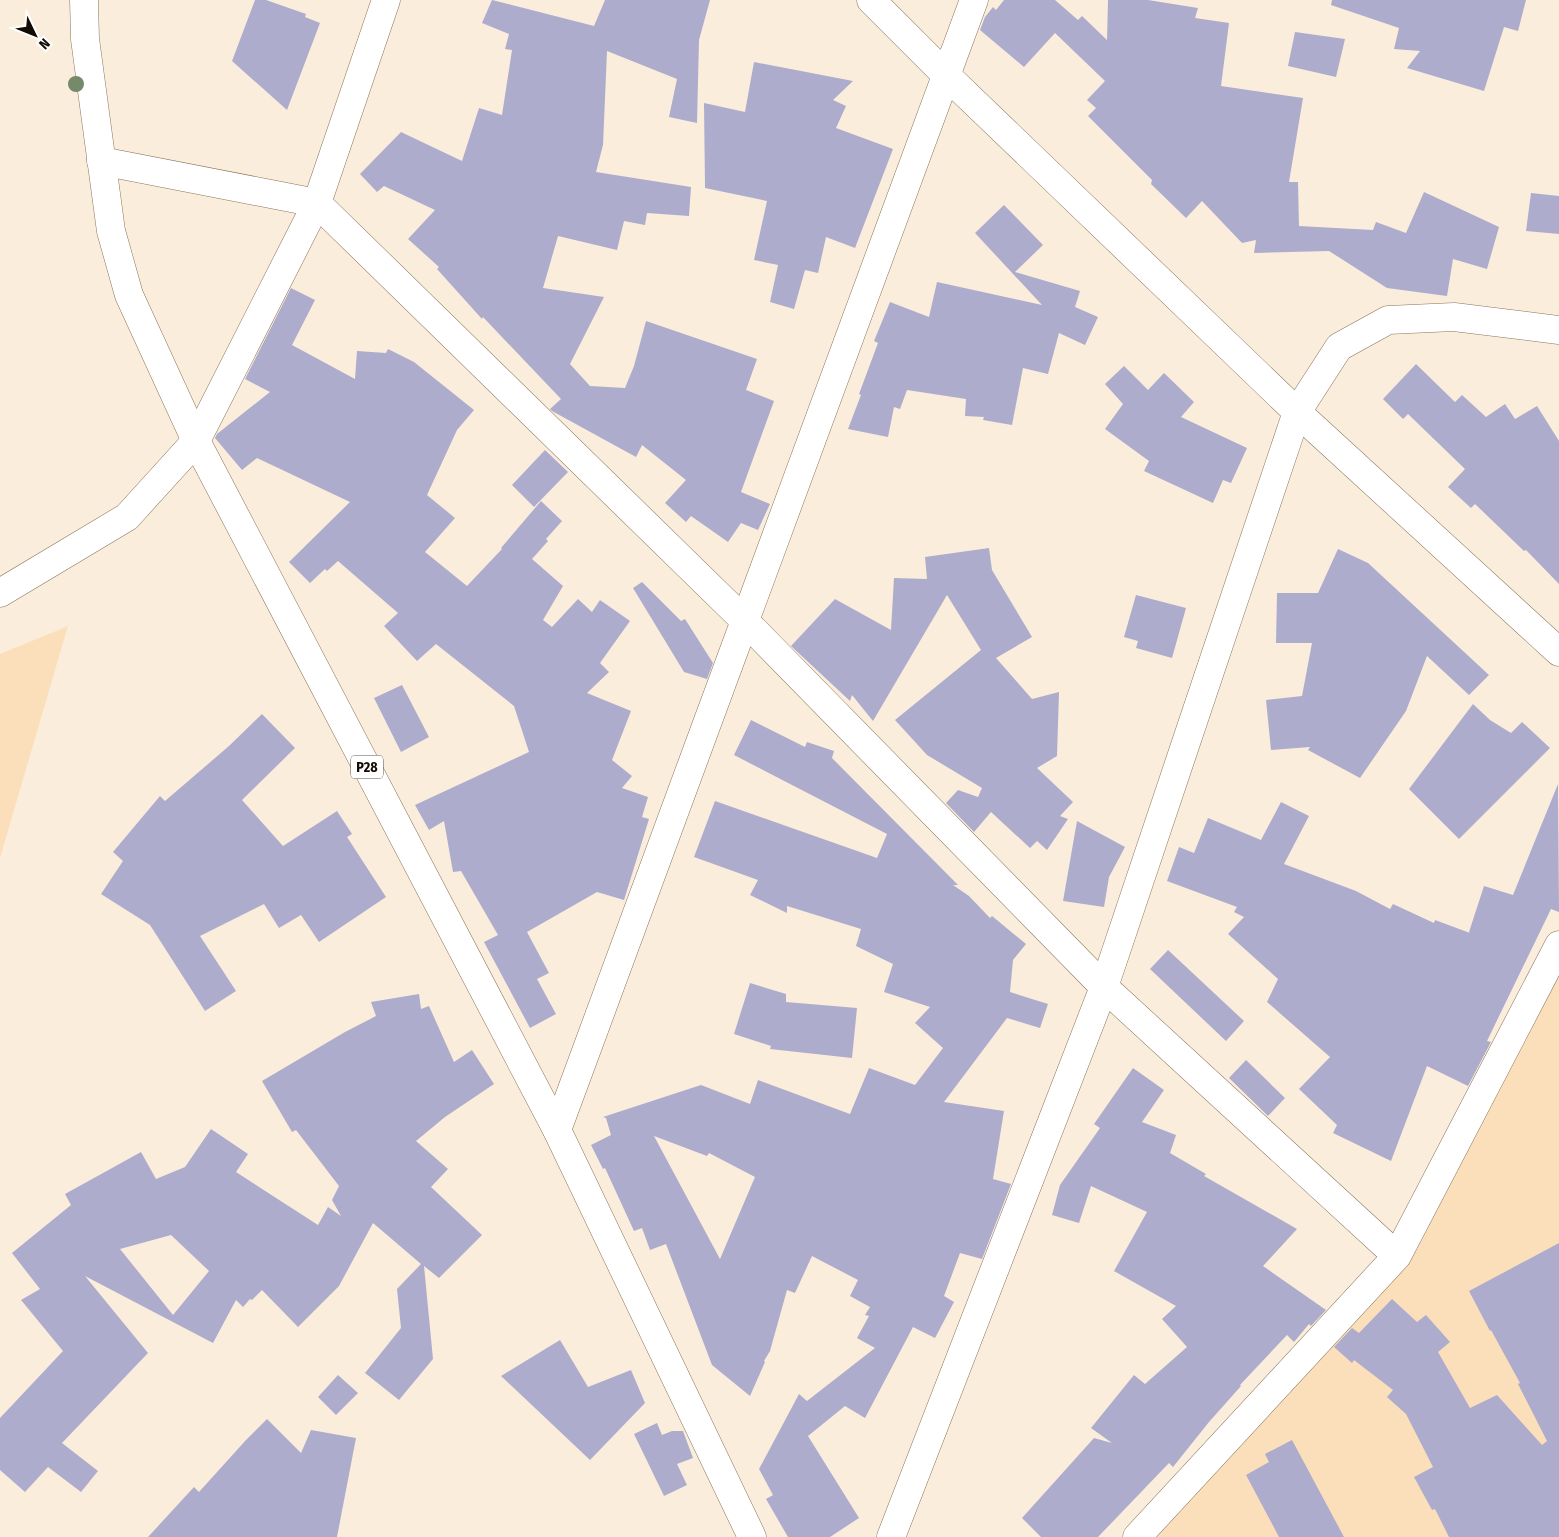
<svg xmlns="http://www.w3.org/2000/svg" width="1559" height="1537" viewBox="0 0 1559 1537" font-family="'Fira Sans Condensed',sans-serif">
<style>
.built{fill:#fbdfbb}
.building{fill:#adaccc;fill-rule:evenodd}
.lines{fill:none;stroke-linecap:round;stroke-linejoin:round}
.minor-casing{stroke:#8a755a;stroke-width:29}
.primary-casing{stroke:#8a755a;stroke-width:29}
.minor{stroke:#fff;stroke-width:28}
.primary{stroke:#fff;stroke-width:28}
.tree{fill:#748a6a}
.labels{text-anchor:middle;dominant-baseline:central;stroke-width:5;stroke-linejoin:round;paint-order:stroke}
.shield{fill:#fff;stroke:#59544f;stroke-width:1}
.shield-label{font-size:14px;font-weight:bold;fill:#120a03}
</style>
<rect width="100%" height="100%" fill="#fbeddc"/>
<path class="built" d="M68,626L0,858V654Z
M1559,970V1537H1153L1417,1250Z"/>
<path class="building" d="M255,0H266L306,14L305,17L320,23L287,110L232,61Z
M492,0L594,26L605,0H710L699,40L697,123L669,117L677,79L607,51L603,145L596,172L691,187L689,216L647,213L645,225L624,221L617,250L558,236L543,288L604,297L570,364L590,386L625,388L634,366L646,321L757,359L746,390L774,401L741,492L770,504L758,530L741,523L728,542L691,516L686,522L665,503L686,480L642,445L636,457L552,411L550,409L561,399L483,317L482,319L437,269L439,267L408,239L435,210L384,186L377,192L360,174L401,132L462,161L479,108L502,115L512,50L505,49L509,34L482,23Z
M1004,0H1055L1078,20L1082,16L1107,40L1108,0H1148L1198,8L1195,18L1229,23L1221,86L1303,98L1289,182H1298L1299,226L1373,230L1376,222L1406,233L1424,192L1499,227L1487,269L1453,259L1447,296L1387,288L1329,251L1254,253L1256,240L1242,243L1202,201L1186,218L1151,184L1152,180L1088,116L1096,108L1087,100L1105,81L1055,33L1024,67L980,30L985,17L993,7L996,10Z
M1332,0H1526L1518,31L1504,27L1484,91L1407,68L1420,51L1394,49L1399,28L1331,5Z
M1295,32L1345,39L1336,77L1288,66Z
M754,62L853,81L833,100L846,106L836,128L893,149L855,248L826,237L818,273L805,270L794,309L770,302L778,265L754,260L767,201L705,188L704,103L745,112Z
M1531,193L1559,196V234L1526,231Z
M1004,205L1043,245L1015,272L1080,291L1075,307L1098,317L1085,345L1059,333L1048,374L1023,368L1012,425L983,420L984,417L965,416L966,399L907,390L900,409L894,407L888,437L848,429L861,395L859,394L878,343L874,341L890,302L929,317L937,282L1042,305L975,233Z
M291,288L315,300L292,345L355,379L357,351L386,353L388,349L414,362L474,410L457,430L427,495L455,518L425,552L467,586L502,549L501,548L541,501L562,521L546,539L548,541L532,559L563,586L543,620L552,627L578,599L592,612L600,600L630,621L600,663L609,672L587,693L631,711L612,760L632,776L622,788L648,797L642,817L649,819L624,900L597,892L527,932L549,973L537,979L556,1014L530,1028L484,942L498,935L461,871L453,872L444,821L429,830L415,805L529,752L514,706L436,644L417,661L384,626L398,613L338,561L327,571L325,569L310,583L289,562L350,502L257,458L242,470L215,438L217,434L270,392L245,379Z
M1416,364L1455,402L1462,395L1486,417L1505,404L1515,419L1537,406L1559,441V584L1526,550L1524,551L1475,504L1471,508L1448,487L1465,469L1408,414L1403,419L1383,399Z
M1124,366L1148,390L1164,373L1194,402L1181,417L1247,448L1231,483L1223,480L1213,503L1144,471L1149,461L1105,429L1123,404L1105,384Z
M545,450L568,472L534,507L512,485Z
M989,548L992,570L1032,637L996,658L1032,699L1059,692L1057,756L1037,768L1073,802L1060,816L1068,819L1047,850L1037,841L1030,848L991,812L974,832L946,803L958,790L978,797L982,788L927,755L895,720L981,650L947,595L873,721L852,695L850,701L791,646L835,599L891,630L894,578L927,579L925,557Z
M1338,549L1368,563L1489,675L1469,695L1427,656L1406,711L1360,778L1308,750L1310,747L1271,750L1266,700L1302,696L1312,643H1276L1277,593H1318Z
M642,582L681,621L685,619L713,663L707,679L684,672L633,588Z
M1136,595L1186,608L1172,658L1136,648L1138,641L1124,637Z
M402,685L429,737L401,752L374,698Z
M1473,704L1490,720L1511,733L1522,722L1550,748L1459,839L1409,789Z
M262,714L295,748L242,800L283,846L337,811L352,834L347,837L386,897L319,942L301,915L279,928L264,904L200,936L236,991L205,1011L150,925L101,894L123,861L113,852L160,796L165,801L229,746Z
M751,720L805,747L807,742L834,751L832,758L958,885H953L969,896L990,918L992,916L1026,944L1013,960L1010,992L1048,1004L1040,1028L1007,1018L944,1102L1004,1111L993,1179L1011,1184L982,1259L960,1253L944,1296L954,1302L935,1338L913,1327L865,1418L845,1406L808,1436L859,1518L830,1537H788L766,1499L773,1495L759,1469L799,1394L807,1401L875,1348L857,1338L869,1316L865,1315L870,1307L850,1296L858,1280L812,1256L795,1293L787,1290L770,1351L764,1361L765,1362L750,1396L712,1365L666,1244L650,1250L642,1228L634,1231L605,1168L603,1169L591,1145L611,1135L606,1118L603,1117L701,1085L750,1104L758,1080L850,1114L869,1068L915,1085L943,1048L915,1023L930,1007L884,992L893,964L856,946L861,929L787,906V913L750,895L758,880L694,857L715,801L877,858L887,834L734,755ZM654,1136L707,1156L709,1153L755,1177L720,1259Z
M1558,784L1559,912L1551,909L1487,1041L1491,1042L1468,1086L1427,1066L1391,1161L1333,1133L1337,1125L1299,1089L1330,1057L1267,1002L1278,979L1228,934L1244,917L1234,912L1237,907L1167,881L1179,847L1194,853L1208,818L1261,840L1281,802L1309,816L1284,864L1356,891L1390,909L1393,904L1434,923L1435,920L1470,933L1469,932L1484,886L1513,895Z
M1077,821L1125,847L1109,877L1104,907L1063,901Z
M1168,950L1244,1021L1226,1041L1150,969Z
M750,983L786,994V1002L857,1008L852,1058L770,1049L771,1046L734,1034Z
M419,994L421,1009L429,1006L454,1062L472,1050L494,1084L445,1117L416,1141L448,1169L431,1187L482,1235L439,1278L424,1266L433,1359L399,1400L365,1373L401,1328L397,1289L421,1264L373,1223L339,1286L298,1327L262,1290L252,1300L250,1299L243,1307L236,1300L213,1343L85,1276L148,1353L62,1443L98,1471L81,1492L48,1467L25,1492L0,1470V1418L63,1351L21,1300L40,1289L12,1253L71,1205L65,1194L141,1152L156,1179L185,1167L211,1129L248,1154L236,1172L318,1225L328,1207L341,1216L332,1200L339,1186L296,1130L292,1132L262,1081L345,1032L376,1016L371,1002ZM171,1235L209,1271L173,1315L120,1249Z
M1246,1060L1285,1098L1268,1116L1229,1078Z
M1133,1068L1164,1090L1142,1122L1176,1135L1170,1153L1206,1174L1204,1176L1297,1229L1263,1266L1326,1310L1311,1326L1309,1324L1294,1342L1287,1335L1240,1385L1241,1386L1209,1422L1173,1467L1169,1463L1098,1537H1041L1022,1518L1094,1438L1112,1443L1091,1428L1134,1375L1145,1384L1187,1347L1162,1319L1176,1306L1114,1271L1147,1212L1091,1186L1079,1223L1052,1215L1060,1185L1100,1128L1094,1124Z
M1559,1243V1537H1449L1435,1509L1432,1510L1414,1477L1433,1467L1406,1414L1387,1397L1393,1390L1354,1360L1352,1363L1334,1347L1352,1328L1359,1333L1392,1299L1417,1322L1426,1315L1450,1342L1438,1352L1470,1408L1497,1395L1542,1445L1547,1441L1518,1384L1520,1383L1491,1330L1490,1331L1469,1291Z
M560,1340L588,1387L631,1370L645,1403L590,1460L501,1376Z
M338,1375L358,1393L336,1415L318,1397Z
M267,1419L301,1453L311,1430L356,1438L337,1537H148L194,1487L199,1492L246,1440Z
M657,1423L662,1435L672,1431H683L693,1458L677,1464L687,1485L664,1496L634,1434Z
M1292,1440L1344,1537H1279L1246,1475L1269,1462L1265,1454Z"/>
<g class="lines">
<defs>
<path id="minor" d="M871,0L947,76L1297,412L1559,652
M101,161L317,203L745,621L1104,987L1397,1256
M0,593L127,517L196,441L317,203L386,0
M557,1130L974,0
M891,1537L1104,987L1297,412L1339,347L1388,320L1454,317L1559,330
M1137,1537L1397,1256L1559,945"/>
<path id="primary" d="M84,0L85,39L111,231L129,295L196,441L557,1130L752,1537"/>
</defs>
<use href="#minor" class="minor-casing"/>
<use href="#primary" class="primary-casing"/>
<use href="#minor" class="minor"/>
<use href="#primary" class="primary"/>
</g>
<circle class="tree" cx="76" cy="84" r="8"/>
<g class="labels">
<rect class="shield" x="351" y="755.5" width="32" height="23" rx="4"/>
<g class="shield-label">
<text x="367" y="767">P28</text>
</g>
</g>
<g transform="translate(35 35) rotate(133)" stroke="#ffffff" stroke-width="4" paint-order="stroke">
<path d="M0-4L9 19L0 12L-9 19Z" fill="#120a03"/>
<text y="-8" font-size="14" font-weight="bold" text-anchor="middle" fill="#120a03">N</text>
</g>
</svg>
